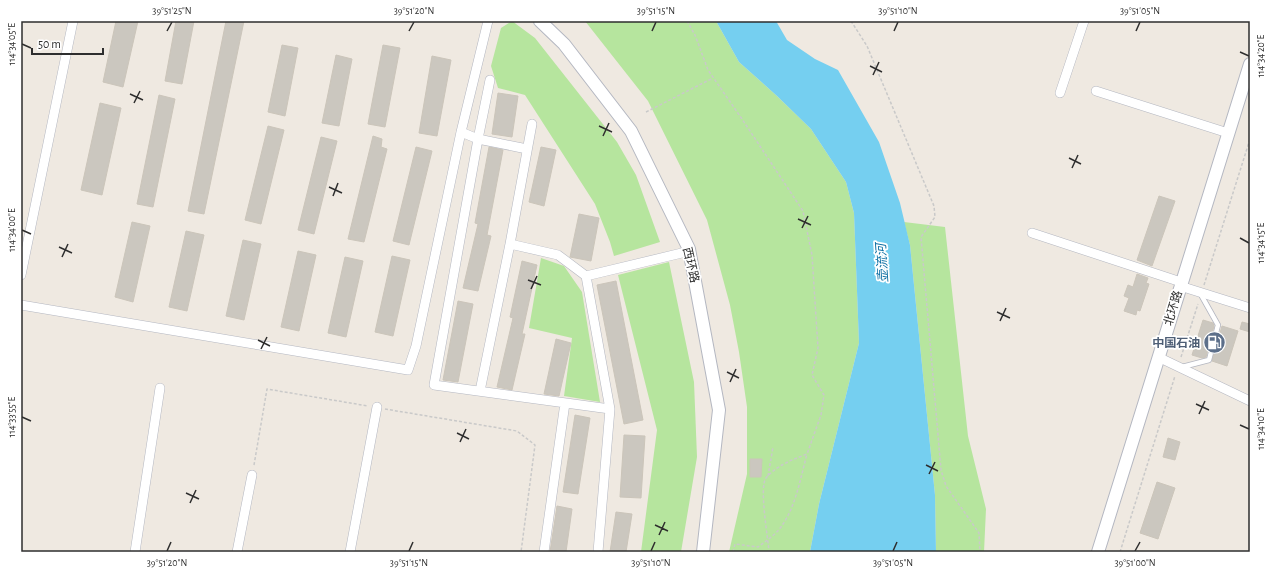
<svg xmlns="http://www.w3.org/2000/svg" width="1271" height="573" viewBox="0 0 1271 573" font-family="'Alegreya Sans','Noto Sans SC',sans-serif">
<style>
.green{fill:#b6e59e}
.water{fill:#75cff0}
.building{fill:#cbc7bf;stroke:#cbc5ba}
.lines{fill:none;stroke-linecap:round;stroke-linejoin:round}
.lane-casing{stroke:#b4b7c1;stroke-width:6}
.street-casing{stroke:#b4b7c1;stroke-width:10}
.secondary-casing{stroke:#b4b7c1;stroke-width:14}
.path{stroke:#c9c9c9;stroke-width:1.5;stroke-dasharray:3 2;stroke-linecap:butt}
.lane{stroke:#fff;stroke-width:4.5}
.street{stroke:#fff;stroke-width:9}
.secondary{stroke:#fff;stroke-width:12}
.ticks{fill:none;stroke:#2e2e2e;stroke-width:1.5}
.labels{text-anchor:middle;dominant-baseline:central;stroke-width:3.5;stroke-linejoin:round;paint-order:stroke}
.street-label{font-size:12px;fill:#2e2e2e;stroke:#fff}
.service-label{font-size:12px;font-weight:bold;fill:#4e5e75;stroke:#fff;text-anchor:end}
.water-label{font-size:13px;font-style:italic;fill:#0d6fa3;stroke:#fff}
.neatline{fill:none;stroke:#2e2e2e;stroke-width:1.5}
.ticks-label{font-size:10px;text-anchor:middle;fill:#2e2e2e}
</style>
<rect width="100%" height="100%" fill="#efe9e1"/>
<path class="green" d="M512,21L535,38L617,142L636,175L660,242L614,256L610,242L595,204L525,95L498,88L491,66L501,28Z
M585,21H716L739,62L777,96L811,129L846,182L854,213L859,343L819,504L810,552H729L747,474V407L739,352L730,305L707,220L648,101Z
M904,222L945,227L968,436L986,509L984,552H936L935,495L910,245Z
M541,258L564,266L582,292L600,402L564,396L572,338L529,328Z
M669,262L694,382L697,457L681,552H641L657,430L618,275Z"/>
<path class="water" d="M716,21H776L787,40L815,59L838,70L879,142L900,203L910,245L935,495L936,552H810L819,504L859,343L854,213L846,182L811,129L777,96L739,62Z"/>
<path class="building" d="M116,21H138L123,87L103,82Z
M176,21H194L182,84L165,81Z
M226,21H244L204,214L188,211Z
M282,45L298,48L285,116L268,112Z
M383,45L400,48L385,127L368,124Z
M336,55L352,59L339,126L322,123Z
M432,56L451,60L437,136L419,133Z
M498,93L518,96L512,137L492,134Z
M159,95L175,99L153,207L137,204Z
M100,103L121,108L102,195L81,190Z
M268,126L284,130L261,224L245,220Z
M373,136L382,139L381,147L387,149L364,242L348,239Z
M321,137L337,141L314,234L298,230Z
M416,147L432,151L409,245L393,241Z
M489,147L503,150L487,235L491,236L478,291L463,288L478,224L475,223Z
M541,147L556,150L544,206L529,202Z
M1159,196L1175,201L1152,266L1137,260Z
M579,214L599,218L591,261L570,257Z
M132,222L150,226L133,302L115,297Z
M186,231L204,235L187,311L169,307Z
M243,240L261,244L244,320L226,316Z
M298,251L316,255L299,331L281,327Z
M392,256L410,260L393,336L375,332Z
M345,257L363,261L346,337L328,333Z
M522,261L537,265L522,334H525L512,390L497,387L513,318L510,317Z
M1137,274L1148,278L1146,283L1149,284L1140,311L1137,310L1136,315L1124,311L1129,298L1124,296L1128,285L1133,287Z
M616,281L643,420L624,424L597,285Z
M458,301L473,304L458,382L443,380Z
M1203,320L1213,323L1214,326L1206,357L1202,358L1192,355Z
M1242,322L1250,324V332L1240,329Z
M1222,326L1238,331L1227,366L1212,361Z
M556,339L571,343L559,396L544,394Z
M575,415L590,418L578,494L563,492Z
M624,435L645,436L641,498L620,497Z
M1168,438L1180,442L1175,460L1163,457Z
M750,459H762L761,477H750Z
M1157,482L1175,488L1158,539L1140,533Z
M557,506L572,509L566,552H550Z
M616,512L632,514L626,552H610Z"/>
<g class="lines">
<defs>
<path id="lane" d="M1182,367L1209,360L1218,325L1200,293"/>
<path id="street" d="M490,80L478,139L434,385L610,409
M1096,91L1228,133
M1060,93L1084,21
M532,124L510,244L558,255L586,276L690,251
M461,132L478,139L527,149
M1032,233L1181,282
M21,275L73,21
M586,276L610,409L598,552
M1180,286L1250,308
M21,305L408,370L416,346L461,132L488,21
M1158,357L1250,401
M480,391L510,244
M135,552L160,388
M237,552L252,475
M350,552L377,407
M544,552L565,403"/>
<path id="secondary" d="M540,21L564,44L631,131L689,249L719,410L703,552
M1098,552L1250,64"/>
</defs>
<use href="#lane" class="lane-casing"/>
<use href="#street" class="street-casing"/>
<use href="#secondary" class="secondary-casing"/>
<path class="path" d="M687,21L695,35L708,70L742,119L803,211L812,255L818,348L812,375L824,395L821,415L807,454C792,460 777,465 766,478C759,487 768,538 769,552
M851,21L867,46L934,206L935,217L921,237L941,470L946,486L979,533L980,552
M646,112L713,78
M1204,285L1250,139
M1181,357L1198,304
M385,409L517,431L535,445L521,552
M254,465L267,389L368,406
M768,476L773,447
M722,552H726
M733,552L735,544L758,547C767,540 777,534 783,524C796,505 801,476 807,454
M1120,552L1175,376"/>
<use href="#lane" class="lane"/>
<use href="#street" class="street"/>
<use href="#secondary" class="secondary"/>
</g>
<path class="ticks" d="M167,31L172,22M409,31L414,22M652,31L656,22M894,31L898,22M1136,31L1140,22M22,44L31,48M1240,52L1249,56M870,66L882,72M873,75L879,62M130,94L143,100M134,103L140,91M599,126L612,132M603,136L609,123M1069,158L1081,164M1072,168L1078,155M329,187L342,193M333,196L338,183M798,219L811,225M802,228L808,216M22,230L31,234M1240,238L1249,243M59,247L72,253M62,257L68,244M528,280L541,285M531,289L537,276M997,312L1010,318M1000,321L1006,308M258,340L270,346M261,349L267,337M727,372L739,378M730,382L736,369M1196,404L1209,410M1199,414L1205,401M22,417L31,421M1240,425L1249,429M457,433L469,439M460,442L466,429M926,465L938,471M929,474L935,462M186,493L199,499M190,503L196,490M655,525L668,531M659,535L665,522M167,551L171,542M409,551L413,542M651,551L655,542M893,551L897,542M1135,551L1140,542"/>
<defs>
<symbol id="fuel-disc" viewBox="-11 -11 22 22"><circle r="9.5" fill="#5c6f8a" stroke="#fff"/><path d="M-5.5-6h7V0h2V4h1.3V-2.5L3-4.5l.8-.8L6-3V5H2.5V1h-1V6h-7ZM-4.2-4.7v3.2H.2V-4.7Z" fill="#fff"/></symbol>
</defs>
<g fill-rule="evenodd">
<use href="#fuel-disc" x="1202" y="330" width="25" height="25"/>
</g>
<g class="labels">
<g class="street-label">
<text transform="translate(691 265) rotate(77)">西环路</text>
<text transform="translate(1173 308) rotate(-73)">北环路</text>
</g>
<g class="service-label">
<text x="1200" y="343">中国石油</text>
</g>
<g class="water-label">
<text transform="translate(883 263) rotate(-94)">壶流河</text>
</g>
</g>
<rect width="1271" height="573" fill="none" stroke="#ffffff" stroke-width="44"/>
<path d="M32 48v6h71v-6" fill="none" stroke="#2e2e2e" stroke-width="2"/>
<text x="38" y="48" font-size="12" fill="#2e2e2e" stroke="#ffffff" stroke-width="3" paint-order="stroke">50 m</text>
<rect x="22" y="22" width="1227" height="529" class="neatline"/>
<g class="ticks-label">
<text x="172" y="14">39°51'25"N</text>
<text x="414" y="14">39°51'20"N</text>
<text x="656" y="14">39°51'15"N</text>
<text x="898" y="14">39°51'10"N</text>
<text x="1140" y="14">39°51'05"N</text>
<text transform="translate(11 44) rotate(-90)" y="4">114°34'05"E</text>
<text transform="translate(1260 56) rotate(-90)" y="4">114°34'20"E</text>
<text transform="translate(11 230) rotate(-90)" y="4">114°34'00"E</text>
<text transform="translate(1260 243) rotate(-90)" y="4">114°34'15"E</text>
<text transform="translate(11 417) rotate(-90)" y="4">114°33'55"E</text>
<text transform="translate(1260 429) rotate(-90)" y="4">114°34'10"E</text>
<text x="167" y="566">39°51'20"N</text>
<text x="409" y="566">39°51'15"N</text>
<text x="651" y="566">39°51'10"N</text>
<text x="893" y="566">39°51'05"N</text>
<text x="1135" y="566">39°51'00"N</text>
</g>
</svg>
